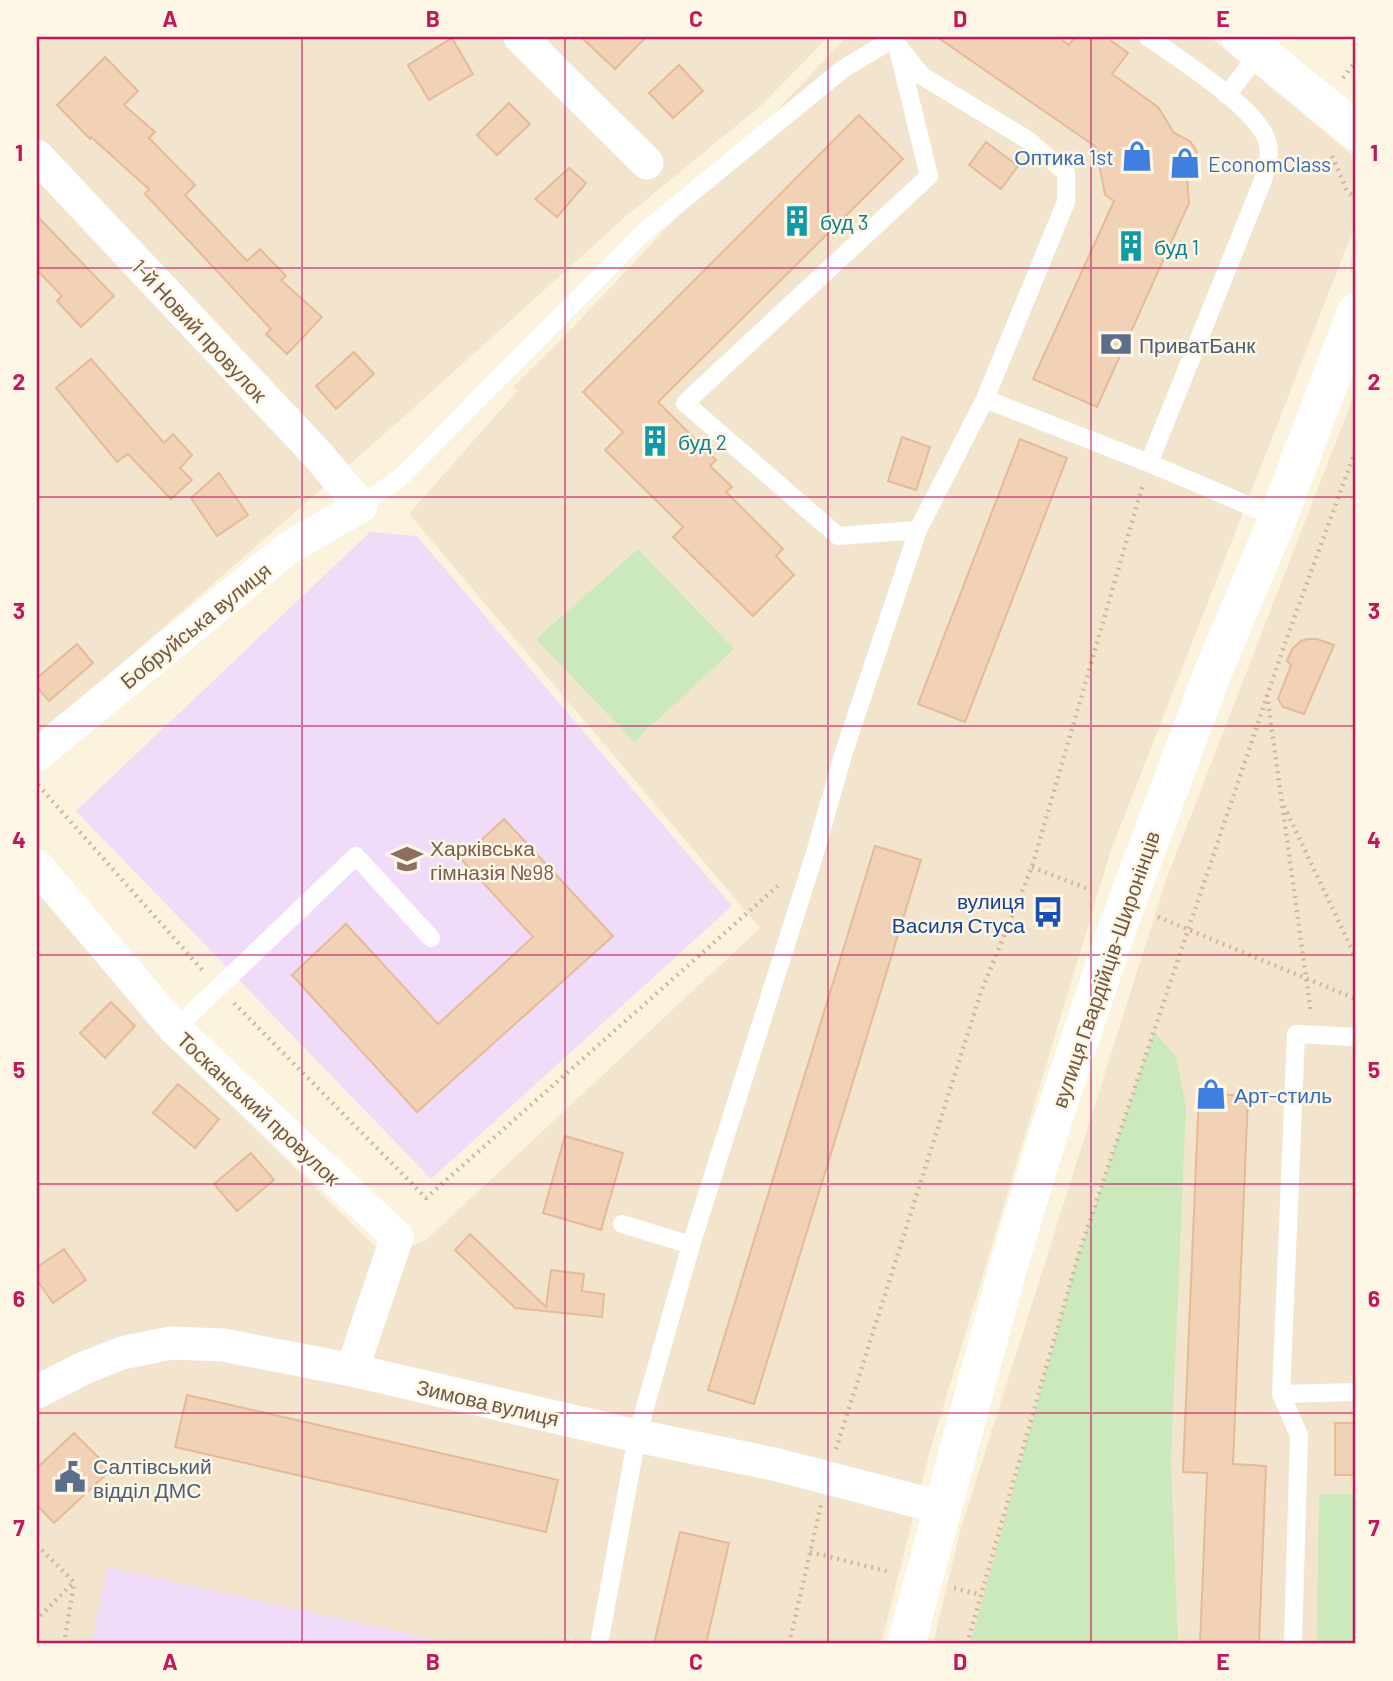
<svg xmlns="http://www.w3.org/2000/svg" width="1393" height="1681" viewBox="0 0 1393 1681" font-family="Barlow,sans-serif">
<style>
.residential{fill:#f3e5cd}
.education{fill:#f0dcf8}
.green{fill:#cce9be}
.building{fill:#f1d2b6;stroke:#e4ba97;stroke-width:2}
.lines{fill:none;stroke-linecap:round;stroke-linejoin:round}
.path{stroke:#d5b59a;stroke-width:4.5;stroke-dasharray:2 5;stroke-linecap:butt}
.service{stroke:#fff;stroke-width:18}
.minor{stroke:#fff;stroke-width:33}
.tertiary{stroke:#fff;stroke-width:38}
.secondary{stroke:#fff;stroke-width:38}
.grid{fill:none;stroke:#c2185b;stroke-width:2;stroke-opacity:0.55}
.labels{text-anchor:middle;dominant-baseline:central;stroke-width:5;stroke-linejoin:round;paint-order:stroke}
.shop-label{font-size:21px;fill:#366cbe;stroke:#fff7e5;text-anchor:start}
.culture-label{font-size:21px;fill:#0d838f;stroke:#fff7e5;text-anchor:start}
.street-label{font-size:21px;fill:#725947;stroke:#fff7e5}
.service-label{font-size:21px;fill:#4e5e75;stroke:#fff7e5;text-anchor:start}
.education-label{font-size:21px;fill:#785e54;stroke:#fff7e5;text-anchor:start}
.transit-label{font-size:21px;fill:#164399;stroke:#fff7e5;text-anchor:end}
.neatline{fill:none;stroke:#c2185b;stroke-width:2.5}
.grid-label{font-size:23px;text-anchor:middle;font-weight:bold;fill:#c2185b}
</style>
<rect width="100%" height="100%" fill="#fcf3df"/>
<path class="residential" d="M37,37H828L764,103L624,218L398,422L37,738Z
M846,37H1210L1356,158V223L1110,853L930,1451L881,1644H37V892L174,1050L384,1255L425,1241L760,928L409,514L517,391L513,387L561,340Z
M1356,390V1644H933L961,1528L1167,877Z"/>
<path class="education" d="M370,532L417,536L732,906L431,1179L76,811Z
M108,1567L454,1644H91Z"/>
<path class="green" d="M638,549L734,649L634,742L536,639Z
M1154,1031L1176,1057L1186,1107L1171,1460L1178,1644H970L1078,1256Z
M1319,1494H1356V1644H1317Z"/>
<path class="building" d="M581,37H646L615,69Z
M937,37H1058L1069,45L1075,37H1106L1128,53L1112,74L1158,107L1174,133L1190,141L1197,152L1196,162L1187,175L1189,203L1097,407L1033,379L1114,201L1105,195L1096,147Z
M452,38L473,74L429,100L408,65Z
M105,57L138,91L124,105L155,132L149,138L195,185L185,195L247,261L260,249L286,276L281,280L322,317L287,354L266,334L271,329L145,194L149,189L91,137L90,139L57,105Z
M679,65L703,91L673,118L649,93Z
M509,103L530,124L497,155L477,135Z
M859,115L903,159L658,402L716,460L710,466L732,487L726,492L783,549L776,556L794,575L753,616L673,537L683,527L605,450L623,432L583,392Z
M986,142L1018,166L1001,189L969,165Z
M569,168L586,183L557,217L535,199Z
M37,216L114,296L81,327L57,301L62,296L37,270Z
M354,352L374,374L336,409L316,386Z
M91,359L164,443L173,434L192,455L180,468L192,480L171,499L128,454L117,462L56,388Z
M902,437L930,447L916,490L888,481Z
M1020,439L1067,458L965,722L918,704Z
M219,473L248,515L217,536L191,498Z
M1308,639H1317L1334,645L1304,714L1283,707L1278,699L1291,665L1287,661L1292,649L1301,641Z
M77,644L93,663L49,701L37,687V678Z
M504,819L613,936L417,1112L292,975L346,924L438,1024L533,937L461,859Z
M875,846L921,860L754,1404L708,1390Z
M111,1002L135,1026L105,1058L80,1033Z
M178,1084L219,1119L195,1148L153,1113Z
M1199,1093L1248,1096L1233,1464L1266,1466L1259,1644H1200L1207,1473L1183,1472Z
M565,1136L623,1153L601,1230L543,1213Z
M251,1153L274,1180L237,1211L214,1184Z
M470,1234L546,1307L551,1270L584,1274L582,1291L604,1294L602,1317L515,1308L455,1250Z
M64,1249L86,1280L53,1303L37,1280V1267Z
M187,1395L558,1480L546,1532L175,1447Z
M1335,1423H1356V1475H1335Z
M74,1433L111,1470L54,1523L37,1505V1468Z
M680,1532L729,1543L706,1644H654Z"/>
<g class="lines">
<path class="path" d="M1343,78L1356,61
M1332,156L1347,191L1356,198
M1267,695L1311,1013
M38,785L204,972
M1284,806L1356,958
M1032,867L1088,889
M1158,917L1356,999
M234,1003L426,1198L781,883
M836,1449L981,992L1032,867L1143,484
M37,1545L74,1582L37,1619
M810,1552L890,1572
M954,1588L981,1595
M64,1644L74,1583
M789,1644L821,1505
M967,1644L1078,1256L1285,643L1356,449"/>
<path class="service" d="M1148,37C1177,58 1254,106 1266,138C1272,152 1267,165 1263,180L1149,463
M899,53L929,176L685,403L838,536L918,530
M1227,95L1260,52
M985,399L1149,463L1278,518
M361,506L402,476L644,232L843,69L896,37
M175,1029L356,856L431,938
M622,1224L691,1245
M1281,1394L1356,1392
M599,1644L637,1436L691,1245L815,853L843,755L918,530L985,399L1066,202V173L1028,140L922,76L893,40
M1293,1644L1299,1435L1281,1394L1296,1034L1356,1037"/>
<path class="minor" d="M520,37L647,163
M37,156L317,454L361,506L288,548L37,755
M37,866L175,1029L397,1237L352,1370
M37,1392L84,1368L122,1353L171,1343L223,1345L352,1370L637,1436L774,1464L943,1508"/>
<path class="tertiary" d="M1241,37L1356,131"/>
<path class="secondary" d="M906,1644L1008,1268L1050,1129L1118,926L1213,672L1278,518L1356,312"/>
</g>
<path class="grid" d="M302,37V1644M565,37V1644M828,37V1644M1091,37V1644M37,268H1356M37,497H1356M37,726H1356M37,955H1356M37,1184H1356M37,1413H1356"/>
<defs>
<symbol id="shop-bare" viewBox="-9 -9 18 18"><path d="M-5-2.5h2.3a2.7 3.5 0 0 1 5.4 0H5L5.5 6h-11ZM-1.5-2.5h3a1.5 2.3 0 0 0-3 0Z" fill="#3f7fe0" stroke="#fff7e5" stroke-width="2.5" paint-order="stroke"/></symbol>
<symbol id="building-bare" viewBox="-9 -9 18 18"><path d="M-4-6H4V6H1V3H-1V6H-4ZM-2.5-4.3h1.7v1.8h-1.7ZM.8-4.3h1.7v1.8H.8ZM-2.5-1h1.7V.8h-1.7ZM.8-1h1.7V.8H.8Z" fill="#0f9aa8" stroke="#fff7e5" stroke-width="2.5" paint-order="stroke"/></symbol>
<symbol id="bank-bare" viewBox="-9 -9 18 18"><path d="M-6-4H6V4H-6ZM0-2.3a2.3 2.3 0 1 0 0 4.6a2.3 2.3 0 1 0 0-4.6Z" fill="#5c6f8a" stroke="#fff7e5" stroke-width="2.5" paint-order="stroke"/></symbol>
<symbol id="school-bare" viewBox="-9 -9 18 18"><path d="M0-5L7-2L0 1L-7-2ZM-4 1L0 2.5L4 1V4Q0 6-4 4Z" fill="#8d6e63" stroke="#fff7e5" stroke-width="2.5" paint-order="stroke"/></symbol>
<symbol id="bus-bare" viewBox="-9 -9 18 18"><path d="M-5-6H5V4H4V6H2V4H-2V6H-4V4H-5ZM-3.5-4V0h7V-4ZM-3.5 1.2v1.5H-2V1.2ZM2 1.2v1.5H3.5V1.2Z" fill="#1a4fb4" stroke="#fff7e5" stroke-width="2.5" paint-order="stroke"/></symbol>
<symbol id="civic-bare" viewBox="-9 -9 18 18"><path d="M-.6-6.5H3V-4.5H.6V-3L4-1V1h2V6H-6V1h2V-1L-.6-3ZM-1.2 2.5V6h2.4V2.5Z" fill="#5c6f8a" stroke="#fff7e5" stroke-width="2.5" paint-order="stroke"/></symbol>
</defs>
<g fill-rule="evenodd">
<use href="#shop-bare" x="1115" y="134" width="44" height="44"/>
<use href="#shop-bare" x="1163" y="141" width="44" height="44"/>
<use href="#building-bare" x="775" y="199" width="44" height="44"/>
<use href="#building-bare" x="1109" y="224" width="44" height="44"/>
<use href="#bank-bare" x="1094" y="322" width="44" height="44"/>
<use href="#building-bare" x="633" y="419" width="44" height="44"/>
<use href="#school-bare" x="385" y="837" width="44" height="44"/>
<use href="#bus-bare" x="1026" y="890" width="44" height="44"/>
<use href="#shop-bare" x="1189" y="1072" width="44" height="44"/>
<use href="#civic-bare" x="48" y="1455" width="44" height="44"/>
</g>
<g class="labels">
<g class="shop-label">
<text x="1114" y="156" text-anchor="end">Оптика 1st</text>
<text x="1208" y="163">EconomClass</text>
<text x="1234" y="1094">Арт-стиль</text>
</g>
<g class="culture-label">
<text x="820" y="221">буд 3</text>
<text x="1154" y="246">буд 1</text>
<text x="678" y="441">буд 2</text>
</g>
<g class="street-label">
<text transform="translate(200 330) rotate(47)">1-й Новий провулок</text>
<text transform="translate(195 625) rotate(-39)">Бобруйська вулиця</text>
<text transform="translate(1105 969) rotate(-71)">вулиця Гвардійців-Широнінців</text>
<text transform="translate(259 1108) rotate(43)">Тосканський провулок</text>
<text transform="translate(488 1402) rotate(13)">Зимова вулиця</text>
</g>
<g class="service-label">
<text x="1139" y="344">ПриватБанк</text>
<text x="93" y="1465">Салтівський<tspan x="93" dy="24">відділ ДМС</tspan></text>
</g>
<g class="education-label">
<text x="430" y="847">Харківська<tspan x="430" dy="24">гімназія №98</tspan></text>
</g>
<g class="transit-label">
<text x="1025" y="900">вулиця<tspan x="1025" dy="24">Василя Стуса</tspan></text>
</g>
</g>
<rect width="1393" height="1681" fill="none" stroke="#fff7e5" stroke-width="77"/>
<rect x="38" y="38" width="1316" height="1604" class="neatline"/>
<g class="grid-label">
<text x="170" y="27">A</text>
<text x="433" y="27">B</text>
<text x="696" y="27">C</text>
<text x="960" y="27">D</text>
<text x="1223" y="27">E</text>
<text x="19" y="161">1</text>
<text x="1374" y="161">1</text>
<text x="19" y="390">2</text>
<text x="1374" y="390">2</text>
<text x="19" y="619">3</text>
<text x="1374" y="619">3</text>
<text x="19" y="848">4</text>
<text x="1374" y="848">4</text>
<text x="19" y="1078">5</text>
<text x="1374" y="1078">5</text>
<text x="19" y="1307">6</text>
<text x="1374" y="1307">6</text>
<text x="19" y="1536">7</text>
<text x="1374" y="1536">7</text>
<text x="170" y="1670">A</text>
<text x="433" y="1670">B</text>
<text x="696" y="1670">C</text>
<text x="960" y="1670">D</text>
<text x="1223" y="1670">E</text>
</g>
</svg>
